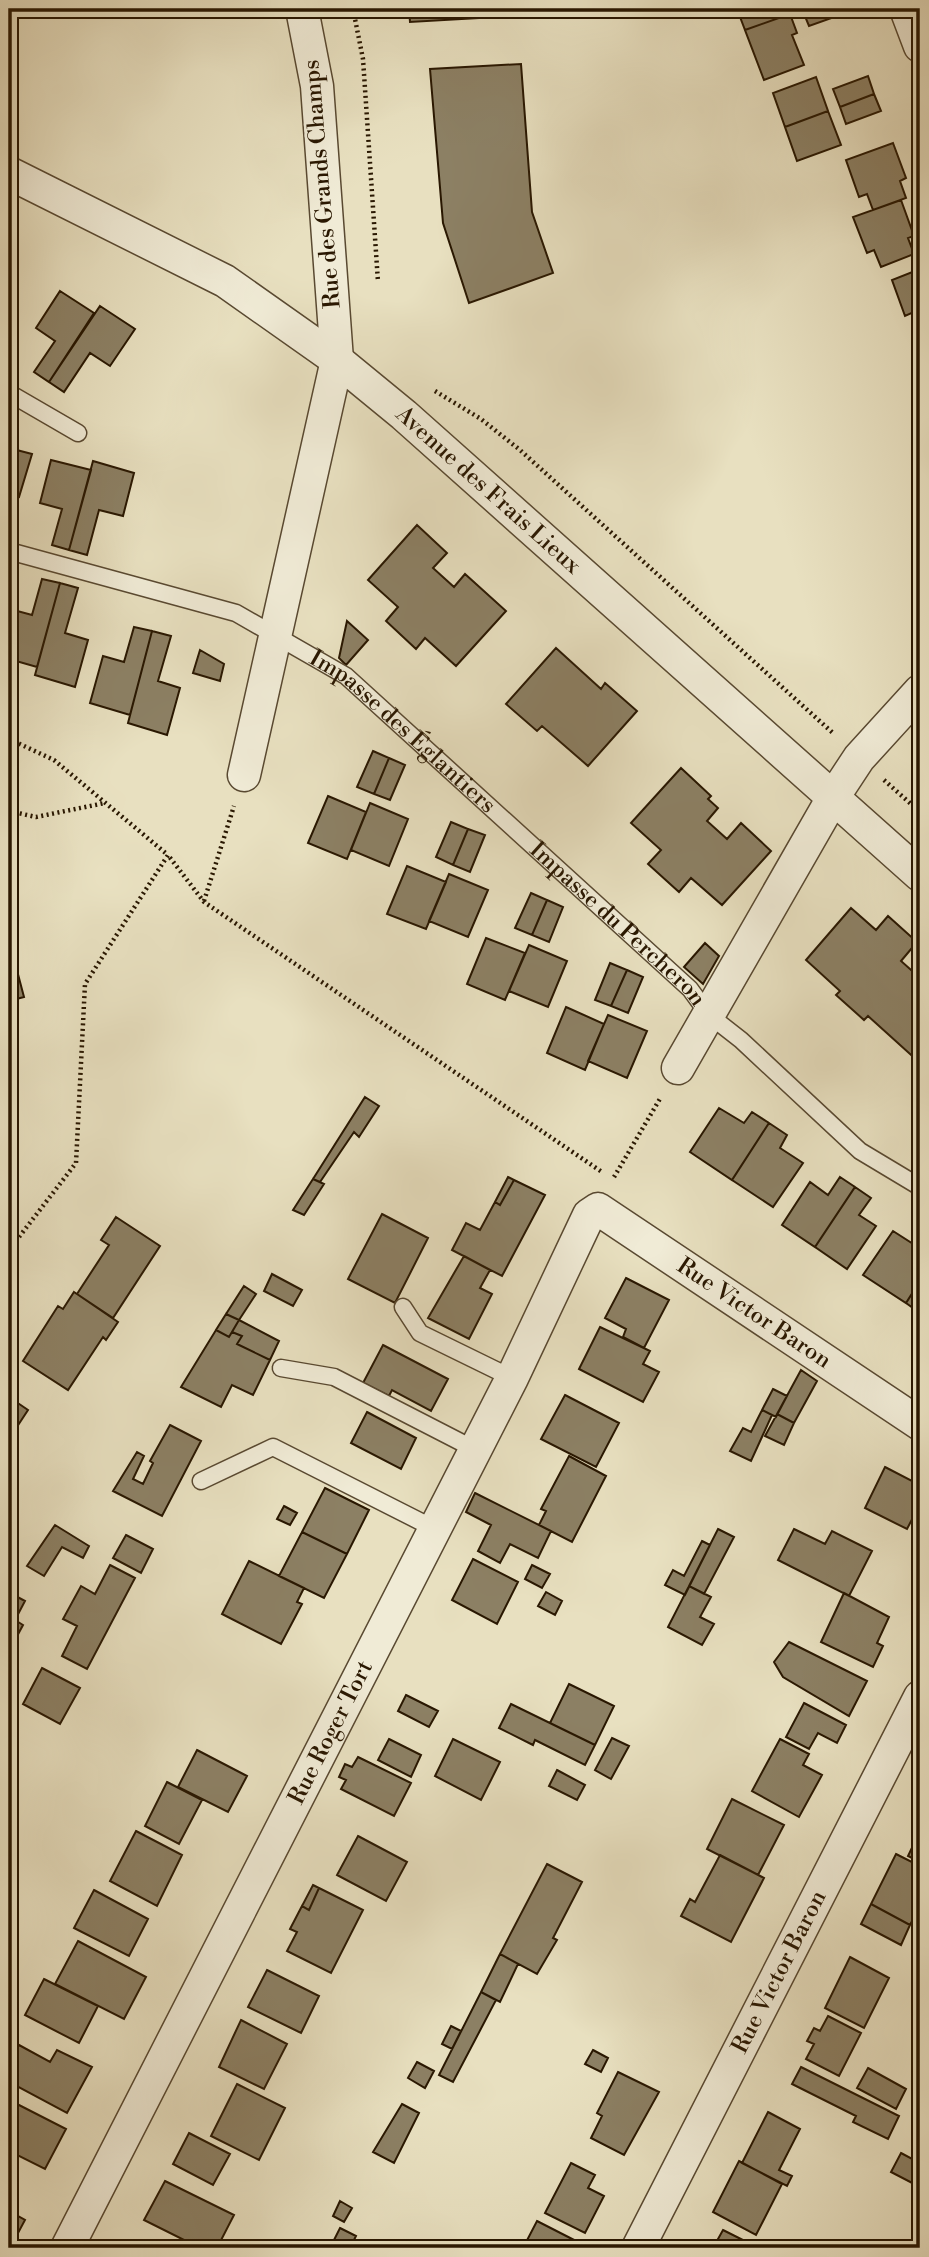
<svg xmlns="http://www.w3.org/2000/svg" width="929" height="2257" viewBox="0 0 929 2257" font-family="'Libre Bodoni',serif">
<style>
.building{fill:#8c8064;stroke:#291701;stroke-width:2}
.lines{fill:none;stroke-linecap:round;stroke-linejoin:round}
.service-casing{stroke:#594931;stroke-width:19}
.minor-casing{stroke:#594931;stroke-width:35}
.path{stroke:#291701;stroke-width:4.5;stroke-dasharray:2 3.5;stroke-linecap:butt}
.service{stroke:#f0ebd6;stroke-width:16}
.minor{stroke:#f0ebd6;stroke-width:32}
.labels{text-anchor:middle;dominant-baseline:central;stroke-width:5;stroke-linejoin:round;paint-order:stroke}
.street-label{font-size:23px;fill:#291701;stroke:#f0ebd6}
</style>
<rect width="100%" height="100%" fill="#e8e0c0"/>
<filter id="stains"><feTurbulence type="fractalNoise" baseFrequency=".00286" numOctaves="4"/><feColorMatrix values="0 0 0 0 .2 0 0 0 0 .09 0 0 0 0 .02 0 0 0 .5 -.17"/></filter>
<radialGradient id="worn" r=".72"><stop offset=".6" stop-color="#630" stop-opacity="0"/><stop offset="1" stop-color="#630" stop-opacity=".3"/></radialGradient>
<path class="building" d="M409,9H515L516,16L410,22Z
M737,9H788L790,14L745,30Z
M802,9H841L843,14L809,26Z
M790,14L797,33L792,35L804,65L764,80L745,30Z
M521,64L532,212L553,273L469,303L443,223L430,69Z
M868,76L874,94L840,107L833,89Z
M816,77L828,111L785,127L773,93Z
M874,94L881,111L846,124L840,107Z
M828,111L841,145L797,161L785,127Z
M893,143L906,178L900,181L906,198L873,210L867,194L859,197L846,160Z
M901,200L914,236L908,238L914,254L881,267L874,250L867,253L853,217Z
M920,269V323L916,311L905,316L892,280Z
M60,291L94,313L49,382L34,372L55,341L36,328Z
M100,306L135,329L110,366L90,353L64,392L49,382Z
M9,448L32,454L19,497L9,495Z
M51,460L91,470L69,550L52,545L62,509L40,503Z
M93,461L134,473L123,516L99,510L87,555L69,550Z
M417,525L447,553L433,568L454,587L465,574L506,611L456,666L425,638L416,649L386,621L398,607L368,580Z
M42,579L60,583L37,667L9,659V615L10,609L32,615Z
M60,583L78,588L65,633L88,640L75,687L35,675Z
M347,621L368,640L346,665L339,658Z
M134,627L152,631L130,715L90,703L103,656L124,662Z
M152,631L171,636L158,681L180,688L167,735L128,723Z
M556,648L601,689L605,683L637,711L588,766L542,726L537,731L506,704Z
M200,650L224,664L220,681L193,673Z
M373,751L389,758L374,794L357,787Z
M389,758L405,765L390,800L374,794Z
M681,768L711,796L708,799L718,808L707,821L727,839L741,823L771,851L722,905L691,878L679,892L648,864L661,850L631,823Z
M328,796L366,812L347,859L308,843Z
M370,803L408,819L389,866L351,850Z
M451,822L468,829L453,865L436,857Z
M468,829L485,835L470,872L453,865Z
M407,866L446,882L426,929L387,914Z
M449,874L488,890L468,937L429,921Z
M531,893L547,900L532,935L515,928Z
M547,900L563,907L549,942L532,935Z
M851,908L876,930L888,916L917,942L901,961L920,978V1063L868,1016L864,1020L836,995L840,991L806,960Z
M486,938L525,953L505,1000L467,984Z
M9,940L24,997L9,1001Z
M705,943L719,956L703,984L684,967Z
M529,945L567,961L548,1007L509,991Z
M610,963L627,970L611,1006L595,1000Z
M627,970L643,977L628,1013L611,1006Z
M566,1007L604,1024L585,1070L547,1053Z
M608,1015L647,1031L627,1078L588,1061Z
M365,1097L379,1106L359,1137L354,1132L320,1182L313,1179Z
M719,1108L744,1123L752,1112L769,1123L732,1180L690,1152Z
M769,1123L787,1135L780,1148L803,1163L773,1207L732,1180Z
M508,1177L514,1180L500,1205L495,1202Z
M840,1177L855,1187L815,1247L782,1225L810,1182L828,1195Z
M313,1179L324,1184L304,1215L293,1210Z
M514,1180L545,1195L502,1276L452,1250L466,1223L480,1230L495,1202L500,1205Z
M855,1187L871,1198L859,1215L876,1226L847,1269L815,1247Z
M382,1214L428,1238L395,1303L348,1279Z
M116,1217L160,1246L113,1318L77,1294L109,1245L101,1240Z
M893,1231L918,1247L920,1243V1281L906,1303L863,1275Z
M464,1256L490,1270L480,1288L492,1294L469,1339L428,1318Z
M272,1274L302,1290L293,1306L264,1291Z
M626,1278L669,1300L644,1348L623,1337L626,1329L605,1318Z
M920,1281V1313L906,1303Z
M244,1286L256,1294L239,1320L226,1314Z
M74,1292L118,1322L106,1340L103,1337L68,1390L23,1361L58,1306L63,1309Z
M226,1314L239,1320L229,1337L216,1330Z
M239,1320L279,1341L270,1360L237,1344L242,1336L232,1332Z
M600,1327L650,1351L643,1364L659,1372L643,1402L579,1369Z
M216,1330L229,1337L232,1332L242,1336L237,1344L270,1360L253,1395L232,1385L221,1407L181,1387Z
M383,1345L448,1379L431,1411L392,1390L389,1396L363,1383Z
M801,1370L817,1381L794,1423L777,1414Z
M773,1389L787,1396L776,1417L762,1410Z
M565,1395L619,1423L596,1467L541,1439Z
M9,1397L28,1410L9,1439Z
M762,1410L772,1415L751,1461L730,1451L743,1428L751,1432Z
M367,1412L416,1438L401,1469L351,1443Z
M777,1414L794,1423L784,1445L765,1436Z
M170,1425L201,1441L162,1516L113,1491L137,1452L144,1456L133,1479L143,1484L153,1463L150,1461Z
M569,1456L606,1476L572,1542L539,1525L546,1511L541,1509Z
M885,1467L920,1485V1504L907,1529L865,1508Z
M325,1488L369,1510L347,1554L302,1532Z
M475,1493L551,1531L538,1558L510,1544L500,1563L478,1551L491,1525L466,1512Z
M284,1506L297,1513L290,1525L277,1519Z
M55,1525L89,1546L83,1558L62,1547L44,1576L27,1566Z
M718,1529L734,1537L704,1594L689,1586Z
M794,1529L825,1544L832,1531L872,1551L849,1596L778,1560Z
M302,1532L347,1554L324,1598L279,1576Z
M126,1535L153,1549L141,1573L113,1558Z
M702,1541L710,1545L685,1595L665,1585L673,1570L684,1576Z
M473,1559L518,1582L497,1624L452,1600Z
M249,1561L304,1588L297,1602L302,1604L281,1644L222,1614Z
M110,1565L135,1578L87,1669L62,1656L77,1626L63,1619L81,1586L95,1594Z
M532,1565L550,1574L542,1588L525,1579Z
M689,1586L711,1597L700,1617L714,1624L702,1645L668,1627Z
M546,1592L562,1601L555,1615L538,1606Z
M10,1593L25,1601L15,1620L23,1625L16,1638L9,1634Z
M844,1593L889,1617L877,1643L883,1646L873,1667L821,1642Z
M789,1642L867,1681L849,1716L783,1677L774,1662Z
M42,1668L80,1688L60,1724L23,1704Z
M569,1684L614,1706L595,1745L550,1723Z
M406,1695L438,1711L429,1727L398,1711Z
M804,1703L846,1725L837,1743L818,1733L809,1749L786,1737Z
M511,1704L595,1745L585,1765L535,1740L533,1745L499,1728Z
M612,1738L629,1746L611,1779L595,1770Z
M389,1739L421,1755L411,1777L378,1760Z
M453,1739L500,1762L481,1800L435,1776Z
M780,1739L809,1754L803,1765L822,1775L799,1817L752,1791Z
M197,1750L247,1776L228,1812L178,1787Z
M358,1757L411,1783L394,1816L341,1789L346,1780L339,1777L345,1764L352,1767Z
M557,1770L585,1785L577,1800L549,1786Z
M167,1782L202,1800L179,1844L145,1826Z
M732,1799L784,1825L758,1875L707,1849Z
M136,1831L182,1855L157,1906L110,1881Z
M920,1831V1862L908,1856Z
M358,1836L407,1862L386,1901L337,1875Z
M896,1854L920,1866V1906L910,1925L871,1904Z
M720,1855L764,1878L731,1942L681,1916L690,1899L695,1902Z
M547,1864L582,1882L553,1938L557,1940L537,1974L500,1954Z
M313,1885L319,1888L309,1910L302,1906Z
M319,1888L363,1910L331,1973L287,1951L297,1932L290,1929L302,1906L309,1910Z
M94,1890L148,1919L129,1956L74,1928Z
M871,1904L910,1925L901,1945L861,1924Z
M78,1941L146,1977L124,2019L55,1984Z
M500,1954L518,1964L500,2002L481,1992Z
M850,1957L889,1978L864,2028L825,2008Z
M267,1970L319,1996L301,2033L248,2007Z
M44,1979L98,2006L79,2043L25,2015Z
M481,1992L496,2000L453,2082L439,2075Z
M828,2016L861,2033L839,2076L806,2059L814,2044L807,2041L814,2028L820,2031Z
M241,2020L287,2044L264,2089L219,2067Z
M451,2026L461,2031L452,2049L442,2044Z
M19,2045L50,2062L57,2050L92,2067L67,2113L9,2082V2065Z
M593,2050L608,2058L601,2072L585,2064Z
M417,2062L434,2071L425,2088L408,2078Z
M801,2067L899,2116L888,2139L853,2122L856,2116L792,2084Z
M868,2068L906,2089L896,2109L857,2088Z
M618,2072L659,2092L624,2155L591,2138L602,2116L597,2113Z
M237,2084L285,2108L259,2160L211,2136Z
M17,2104L66,2129L45,2169L9,2151V2120Z
M402,2104L419,2113L394,2163L373,2152Z
M768,2112L800,2129L779,2170L792,2176L787,2186L742,2163Z
M189,2133L230,2154L213,2185L173,2164Z
M901,2153L920,2163V2187L891,2172Z
M739,2161L782,2184L756,2235L713,2212Z
M571,2163L595,2175L588,2188L604,2196L585,2233L545,2213Z
M165,2181L234,2215L217,2248H200L144,2220Z
M340,2201L352,2208L344,2222L333,2216Z
M9,2211L25,2220L10,2248H9Z
M537,2221L580,2243L577,2248H523Z
M340,2228L356,2236L350,2248L331,2246Z
M723,2230L755,2246L753,2248H713Z"/>
<g class="lines">
<defs>
<g id="service">
<path d="M9,393L78,433"/>
<path id="s1" d="M9,551L236,613L346,676L690,989L709,1015L741,1040L860,1151L920,1187"/>
<path d="M403,1307L420,1333L512,1378"/>
<path d="M281,1368L334,1377L476,1450"/>
<path d="M201,1481L273,1447L435,1529"/>
</g>
<g id="minor">
<path d="M906,9L920,46"/>
<path id="s2" d="M9,173L225,281L337,360L404,415L920,875"/>
<path d="M244,775L337,360L317,86L302,9"/>
<path d="M678,1068L834,796L859,758L920,691"/>
<path id="s3" d="M67,2248L512,1378L589,1215L598,1209L920,1424"/>
<path id="s4" d="M638,2248L920,1697"/>
</g>
</defs>
<use href="#service" class="service-casing"/>
<use href="#minor" class="minor-casing"/>
<path class="path" d="M353,9L363,59L378,282
M435,391L481,419L520,450L834,734
M9,739L54,760L168,855
M884,780L920,812
M9,811L36,817L105,803
M204,901L234,806
M614,1177L661,1097
M9,1250L76,1163L85,984L168,855L204,902L602,1172"/>
<use href="#service" class="service"/>
<use href="#minor" class="minor"/>
</g>
<g class="labels">
<g class="street-label">
<text transform="translate(322 184) rotate(-95)">Rue des Grands Champs</text>
<text stroke="none"><textPath href="#s2" startOffset="578">Avenue des Frais Lieux</textPath></text>
<text stroke="none"><textPath href="#s1" startOffset="441">Impasse des Églantiers</textPath></text>
<text stroke="none"><textPath href="#s1" startOffset="730">Impasse du Percheron</textPath></text>
<text stroke="none"><textPath href="#s3" startOffset="1356">Rue Victor Baron</textPath></text>
<text stroke="none"><textPath href="#s3" startOffset="579">Rue Roger Tort</textPath></text>
<text stroke="none"><textPath href="#s4" startOffset="310">Rue Victor Baron</textPath></text>
</g>
</g>
<rect width="929" height="2257" fill="none" stroke="#e8e0c0" stroke-width="35"/>
<rect x="10" y="10" width="908" height="2236" fill="none" stroke="#291701" stroke-width="3.5"/>
<rect x="18" y="18" width="894" height="2222" fill="none" stroke="#291701" stroke-width="2"/>
<rect width="100%" height="100%" filter="url(#stains)"/>
<rect width="100%" height="100%" fill="url(#worn)"/>
</svg>
